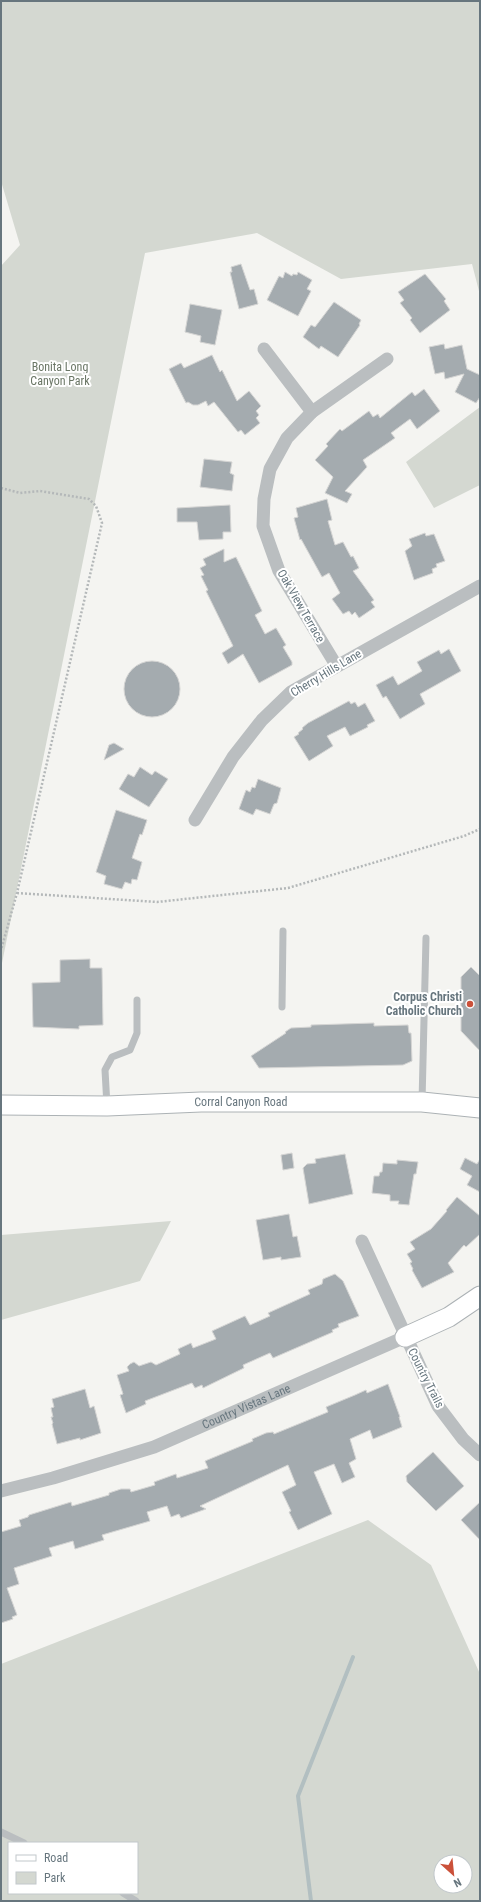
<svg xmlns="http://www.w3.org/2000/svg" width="481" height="1902" viewBox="0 0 481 1902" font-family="'Roboto Condensed',sans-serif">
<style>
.green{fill:#d4d8d1;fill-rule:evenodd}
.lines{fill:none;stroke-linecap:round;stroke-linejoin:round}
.stream{stroke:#b2bfc1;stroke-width:4}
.building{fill:#a4abaf;stroke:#d5d5d4}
.secondary-casing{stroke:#acb2b5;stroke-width:21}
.path{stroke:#b4b8b9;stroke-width:2.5;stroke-dasharray:2 2;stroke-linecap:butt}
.lane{stroke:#babec0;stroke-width:7}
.street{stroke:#babec0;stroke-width:13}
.secondary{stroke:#fff;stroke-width:19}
.poi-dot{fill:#cb513a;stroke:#fff;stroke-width:1.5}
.labels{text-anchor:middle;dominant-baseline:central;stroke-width:4;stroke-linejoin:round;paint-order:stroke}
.park-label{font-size:12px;fill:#6a7665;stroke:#fff}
.street-label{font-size:12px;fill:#67767e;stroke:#fff}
.poi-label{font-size:12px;font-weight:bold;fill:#67767e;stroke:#fff;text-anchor:end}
</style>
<rect width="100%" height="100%" fill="#f4f4f1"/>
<path class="green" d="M1,1H480V295L472,264L341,279L257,233L145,253L1,968V266L20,245L1,181Z
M480,407V485L434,508L406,462Z
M171,1221L140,1281L1,1320V1235Z
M368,1520L431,1565L480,1674V1901H1V1664ZM9,1843H137V1893H9ZM441,1862H465V1886H441Z"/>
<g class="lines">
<path class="stream" d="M311,1901L298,1796L353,1657"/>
</g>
<path class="building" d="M241,264L250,290L254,289L258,304L239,309L230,272H232L231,267Z
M285,272L292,276L293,274L297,275L298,272L312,280L307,289L311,291L298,316L267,300L279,276L283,278Z
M425,274L446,299L444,301L450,310L420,333L410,320L412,318L400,303L404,300L398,292Z
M334,302L361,320L359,324L360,325L338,357L321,346L319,349L303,337L311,325L315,327Z
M190,304L222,310L215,345L200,342L201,336L185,332Z
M444,344L445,349L462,345L467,369L480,375V397L476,403L455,392L464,374L445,379L444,372L435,374L429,347Z
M212,355L220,372L222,370L237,401L249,391L261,406L256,411L259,415L256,418L260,423L245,435L241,430L238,432L214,402L208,406L206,401L198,405H193L188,402L186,403L169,369L181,363L184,368Z
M424,389L440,411L417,429L410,419L391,433L395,438L363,460L367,467L345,491L352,494L347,503L325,493L333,477L315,460L328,446L326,444L340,429L342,431L369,411L373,417L378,414L380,418L412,392L415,396Z
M204,459L232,462L230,473L234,475L232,491L200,487Z
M327,499L332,520L328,521L335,545L343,542L351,557L353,556L359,568L353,571L374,600L371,602L375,607L359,618L355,612L352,615L349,611L343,614L332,599L340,593L329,573L322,577L301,539L300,540L294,518L298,517L296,508Z
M230,505L231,532H223V539L199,540L197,522H177V508Z
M425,533L426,536L434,534L445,561L436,564L437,567L432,569L433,573L414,580L405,551L412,546L409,539Z
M224,549V562L236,557L262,611L255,615L265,634L276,628L286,645L283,647L292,662V665L259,683L243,654L228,664L222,653L233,646L206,591L208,590L201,576L204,575L200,568L206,565L203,559Z
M449,649L461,671L420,694L425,704L400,719L386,696L383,698L376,685L393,676L398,685L422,671L417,662L439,650L441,654Z
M124 689a28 28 0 1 1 56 0a28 28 0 1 1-56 0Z
M349,701L351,704L355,702L358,707L365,703L375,721L367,725L368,727L350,736L345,727L327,736L333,746L309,761L294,737L299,734L298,733L303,729L302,728L308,723Z
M114,743L124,749L104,760L109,745Z
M140,767L152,775L155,771L168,779L149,807L119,789L128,774L134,777Z
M258,779L281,788L277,803L274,804L270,814L256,809L253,815L239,809L246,790L250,792L252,787L255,788Z
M116,810L147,820L142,835L140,834L132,858L142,862L137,880L132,879L131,884L125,882L122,889L104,884L106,876L96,872Z
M90,959V968H102L103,1025L79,1026V1029L33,1027L32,983L60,982V960Z
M471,967L480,976V1051L461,1031V977Z
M374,1023V1026L408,1025L409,1033H411L412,1061L403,1065L259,1068L251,1056L286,1033L285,1032L291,1028L311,1027V1025Z
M292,1153L294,1168L283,1170L281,1155Z
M345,1154L353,1194L309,1204L303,1168L307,1164L316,1163L315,1159Z
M465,1158L477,1164L480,1159V1192L467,1185L472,1176L460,1169Z
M397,1160L418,1162L416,1174H414L409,1205L398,1204L399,1201H390V1195L372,1193L374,1176H379L380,1172H382L383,1163L397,1164Z
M457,1197L480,1216V1234L466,1247L464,1245L448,1263L454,1272L422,1288L412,1270L413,1269L410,1263L412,1262L407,1254L415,1249L410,1242L431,1229L447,1211L446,1210Z
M289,1214L293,1237L297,1236L301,1257L281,1260V1257L263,1260L256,1220Z
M335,1274L343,1281L359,1316L338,1324L339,1327L332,1330L333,1332L273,1358L270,1353L243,1365L244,1368L203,1388L202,1385L195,1388L192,1383L145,1401L146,1404L126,1413L120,1395L123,1394L117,1375L129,1371L127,1367L130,1364L134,1362L139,1366L151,1362L156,1365L180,1354L178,1349L191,1343L193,1348L216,1339L212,1331L245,1316L250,1325L270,1316L268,1313L310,1294L308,1290L322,1284L323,1279Z
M388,1384L400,1417H399L402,1427L373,1439L370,1430L350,1439L356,1459L349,1463L355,1477L342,1483L334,1464L314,1472L332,1514L298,1530L289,1512L291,1511L282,1492L296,1485L288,1465L200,1506L206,1509L181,1518L179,1514L171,1517L167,1506L147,1512L150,1521L102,1535L104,1540L75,1549L73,1541L49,1548L52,1556L14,1568L19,1584L7,1588L17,1615L12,1617L13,1619L1,1623V1532L21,1526L19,1520L28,1517L29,1515L71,1502L72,1506L109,1495V1493L121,1489H130L131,1492L155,1485L154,1482L176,1474L177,1478L208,1468L205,1461L253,1441L252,1439L266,1433L273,1432L274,1434L328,1412L326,1407L355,1395L366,1390L367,1393Z
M85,1389L90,1408L94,1406L101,1433L80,1440V1438L57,1444L52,1424L53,1423L51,1417H53L51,1408L54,1407L52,1399Z
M433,1452L464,1486L436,1511L407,1482L406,1476Z
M480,1502V1540L461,1520Z"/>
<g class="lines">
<defs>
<g id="secondary">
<path id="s2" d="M1,1105L107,1106L201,1102H422L480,1108"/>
<path d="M405,1337L449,1317L480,1296"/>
</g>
</defs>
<use href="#secondary" class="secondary-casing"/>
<path class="path" d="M1,488L20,493L40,491L89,499L96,506L102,523L17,893L1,950
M17,893L157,902L288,888L464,836L480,829"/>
<path class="lane" d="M282,1007L283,931
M422,1102L426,938
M107,1106L105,1070L112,1057L130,1050L137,1033V1000
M1,1832L24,1843
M123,1893L136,1901"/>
<g class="street">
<path d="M264,349L312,412"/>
<path d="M336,665L279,571L263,526L264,499L270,469L287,438L312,412L387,359"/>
<path d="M195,820L233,757L262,720L291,692L480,586"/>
<path d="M362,1241L438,1406L463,1439L480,1455"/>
<path id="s1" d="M1,1491L53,1478L154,1447L405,1337"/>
</g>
<use href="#secondary" class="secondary"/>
</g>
<circle class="poi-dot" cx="470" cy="1004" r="4"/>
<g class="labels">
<g class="park-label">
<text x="60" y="367">Bonita Long<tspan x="60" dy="14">Canyon Park</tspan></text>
</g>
<g class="street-label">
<text transform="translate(301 606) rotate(60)">Oak View Terrace</text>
<text transform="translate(326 673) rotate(-31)">Cherry Hills Lane</text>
<text stroke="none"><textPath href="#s2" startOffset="240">Corral Canyon Road</textPath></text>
<text transform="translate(426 1378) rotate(63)">Country Trails</text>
<text stroke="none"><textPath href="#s1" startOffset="260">Country Vistas Lane</textPath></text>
</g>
<g class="poi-label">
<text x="462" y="997">Corpus Christi<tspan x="462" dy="14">Catholic Church</tspan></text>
</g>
</g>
<rect width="481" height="1902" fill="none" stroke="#67767e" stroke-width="4"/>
<rect x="8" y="1842" width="130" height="52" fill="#ffffff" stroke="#c2c8cb"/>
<rect x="16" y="1855" width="20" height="6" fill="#ffffff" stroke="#c2c8cb"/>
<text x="44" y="1862" font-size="12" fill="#67767e">Road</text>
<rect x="16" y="1872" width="20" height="12" fill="#d4d8d1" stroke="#c2c8cb"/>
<text x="44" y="1882" font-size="12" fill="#67767e">Park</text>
<g transform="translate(453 1874) rotate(153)"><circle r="19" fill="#ffffff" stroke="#c2c8cb"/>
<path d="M0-3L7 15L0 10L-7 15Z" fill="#cb513a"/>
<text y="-6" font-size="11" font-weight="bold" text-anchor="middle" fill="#67767e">N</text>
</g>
</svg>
